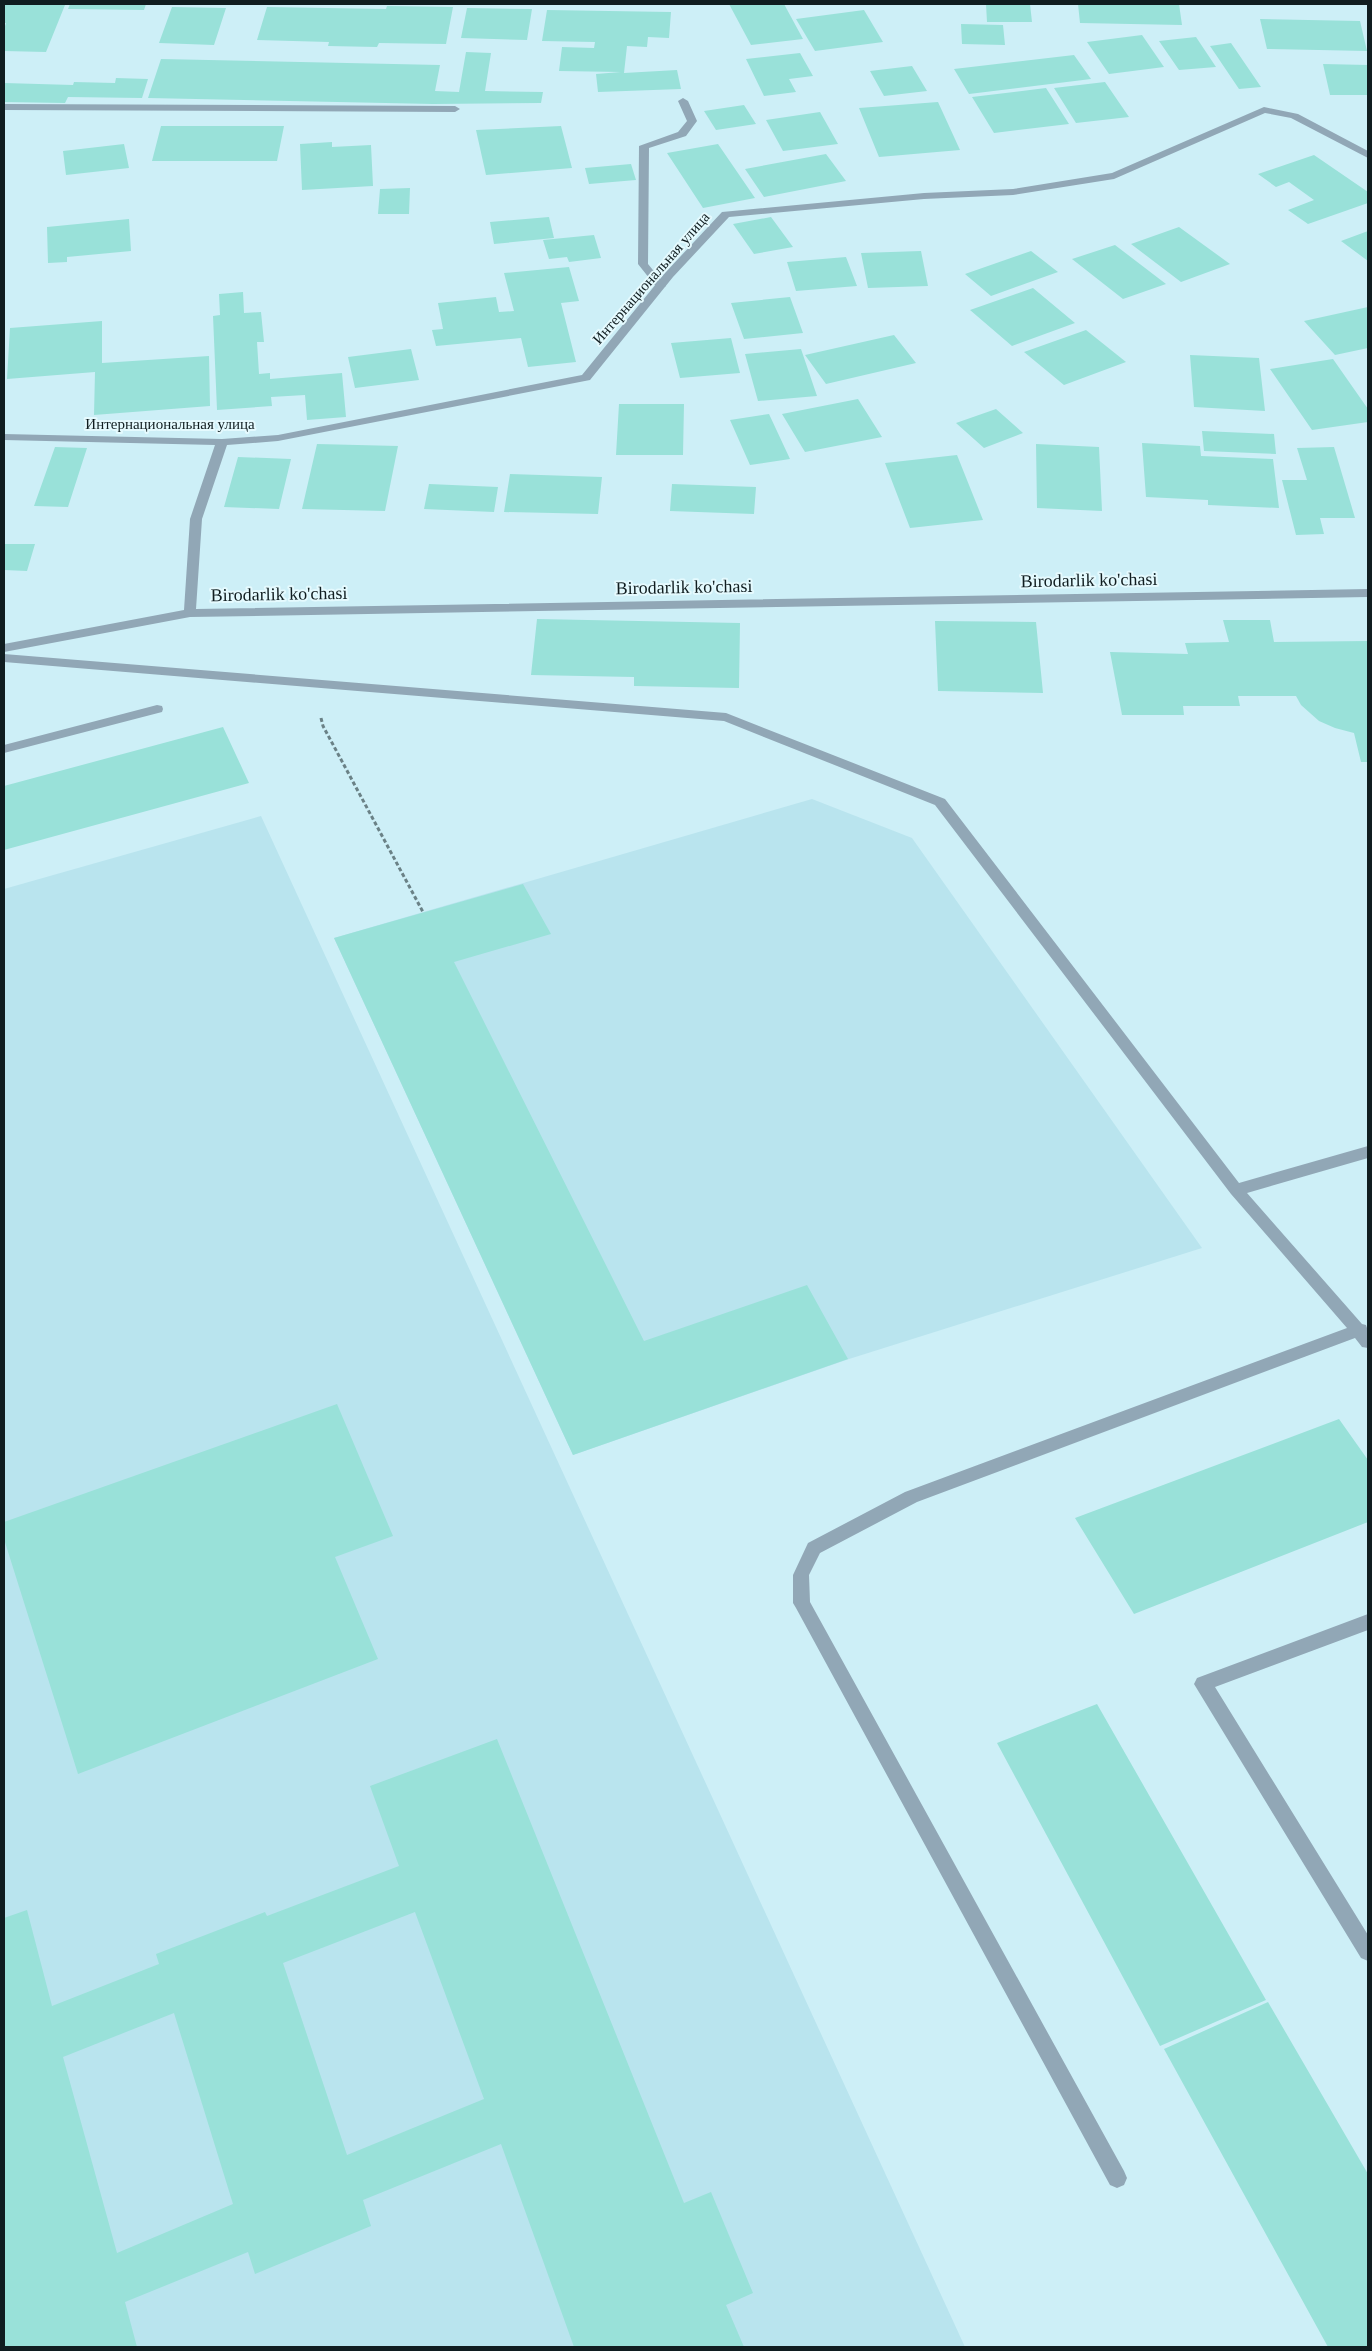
<svg xmlns="http://www.w3.org/2000/svg" width="1372" height="2351" viewBox="0 0 1372 2351" font-family="'Times New Roman',serif">
<style>
.built{fill:#b9e4ee}
.building{fill:#99e1d9;fill-rule:evenodd}
.lines{fill:none;stroke-linecap:round;stroke-linejoin:round}
.path{stroke:#6a8186;stroke-width:3;stroke-dasharray:4 2.5;stroke-linecap:butt}
.lane{fill:#91a7b6;fill-rule:evenodd}
.street{fill:#91a7b6;fill-rule:evenodd}
.labels{text-anchor:middle;dominant-baseline:central;stroke-width:4;stroke-linejoin:round;paint-order:stroke}
.far-street-label{font-size:15px;fill:#101d20;stroke:#e5fafe}
.street-label{font-size:18px;fill:#101d20;stroke:#e5fafe}
</style>
<rect width="100%" height="100%" fill="#cdeff7"/>
<path class="built" d="M812,799L912,838L1202,1248L849,1359L573,1455L334,938Z
M261,816L965,2347H4V889Z"/>
<path class="building" d="M4,4L65,5L46,52L4,51V29L6,23H4Z
M70,4H146L144,10L68,9Z
M729,4H784L803,39L751,45Z
M986,4H1030L1032,22H987Z
M1078,4H1179L1182,25L1080,23Z
M387,6L453,7L446,44L379,43L377,47L328,46L329,42L257,40L267,7L386,9Z
M172,7L226,8L214,45L159,43Z
M467,8L532,9L527,40L461,38Z
M547,10L671,12L669,38L648,37L647,47L627,46L624,73L677,70L681,89L598,92L596,74L621,72L559,71L562,47L594,48L595,42L542,41Z
M864,10L883,42L815,51L796,19Z
M1260,19L1360,21L1367,51L1267,49Z
M961,24L1003,25L1005,45L962,44Z
M1142,35L1164,67L1109,74L1087,42Z
M1196,37L1216,67L1179,70L1159,41Z
M1231,43L1261,87L1239,89L1210,46Z
M466,52L491,53L485,91L543,92L541,103L433,104L148,98L161,59L440,65L435,91L459,92Z
M800,53L813,76L789,79L796,92L764,96L746,59Z
M1074,55L1091,79L969,94L954,69Z
M1323,64L1368,65V95H1330Z
M912,66L927,91L884,96L870,71Z
M116,78L148,79L142,98L68,97L65,103L4,102V83L73,85L74,82L115,83Z
M1105,82L1129,117L1076,123L1054,88Z
M1046,88L1069,124L994,133L972,97Z
M938,102L960,150L879,157L859,108Z
M744,105L756,124L716,130L704,111Z
M820,112L838,144L783,151L766,120Z
M161,126H284L277,161H152Z
M561,126L572,168L486,175L476,130Z
M332,142V147L371,145L373,186L302,190L300,144Z
M124,144L129,168L66,175L63,151Z
M718,144L755,198L703,208L667,153Z
M826,154L846,181L764,197L745,169Z
M1314,155L1368,192V203L1308,224L1288,210L1314,200L1289,182L1276,187L1258,174Z
M631,164L636,180L589,184L585,168Z
M410,188L409,214H378L380,189Z
M549,217L554,238L494,244L490,222Z
M771,217L793,247L754,254L733,224Z
M129,219L131,251L67,257V262L48,263L47,227Z
M1179,227L1230,264L1181,282L1131,244Z
M1368,231V261L1341,241Z
M594,235L601,258L569,262L567,257L549,259L543,240Z
M1115,245L1166,284L1123,299L1072,259Z
M921,251L928,286L868,288L861,253Z
M1031,251L1058,272L991,296L965,274Z
M846,257L857,286L796,291L787,262Z
M569,267L579,301L561,303L576,362L528,367L521,338L436,346L432,330L443,329L438,303L496,297L499,312L514,311L504,273Z
M1033,288L1075,323L1012,346L970,310Z
M243,292L244,313L261,312L264,342H257L259,374L270,373V379L342,373L346,417L307,420L305,395L271,397L272,406L217,410L213,316L220,315L219,294Z
M790,297L803,333L744,339L731,303Z
M1368,307V348L1335,355L1304,321Z
M102,321V363L209,356L210,406L94,415L95,372L7,379L10,328Z
M1086,330L1126,362L1064,385L1024,352Z
M894,335L916,363L826,384L805,355Z
M731,338L740,373L680,378L671,343Z
M411,349L419,380L355,388L348,357Z
M801,349L817,396L758,401L745,354Z
M1190,355L1259,358L1265,411L1194,407Z
M1333,359L1368,409V422L1312,430L1270,369Z
M858,399L882,437L805,452L782,414Z
M619,404H684L683,455H616Z
M996,409L1023,433L984,448L956,423Z
M769,414L790,459L750,465L730,420Z
M1202,431L1274,434L1276,454L1204,451Z
M1142,443L1200,446L1201,456L1273,459L1279,508L1208,505V500L1146,497Z
M317,444L398,446L385,511L302,509Z
M1036,444L1099,447L1102,511L1037,508Z
M55,447L87,448L68,507L34,506Z
M1334,447L1355,518H1320L1324,534L1296,535L1282,480H1307L1297,448Z
M957,455L983,520L910,528L885,463Z
M238,457L291,459L279,509L224,507Z
M510,474L602,477L598,514L504,512Z
M429,484L498,487L494,512L424,509Z
M672,484L756,487L754,514L670,511Z
M4,544H35L27,571L4,570Z
M537,619L740,623L739,688L634,686V677L531,675Z
M1223,620H1270L1274,642L1368,641V762H1361L1354,733L1335,728L1319,721L1301,705L1296,696H1238L1240,706H1183L1184,715H1122L1110,652L1188,654L1185,643L1229,642Z
M935,621L1036,622L1043,693L938,691Z
M223,727L249,783L4,850V786Z
M523,884L551,934L454,962L644,1341L807,1285L848,1359L573,1455L334,938Z
M337,1404L393,1536L335,1557L378,1659L78,1774L4,1539V1522Z
M1339,1419L1368,1460V1522L1134,1614L1075,1518Z
M1097,1704L1266,2000L1160,2046L997,1743Z
M497,1739L684,2203L711,2192L753,2293L726,2305L744,2347H574L501,2144L363,2200L371,2226L255,2274L248,2252L125,2302L137,2347H4V1918L27,1910L52,2006L159,1964L156,1954L265,1912L267,1916L399,1866L370,1786ZM415,1912L484,2099L347,2155L283,1963ZM174,2013L233,2204L117,2253L63,2057Z
M1268,2002L1368,2174V2347H1328L1164,2049Z"/>
<g class="lines">
<path class="path" d="M321,718L323,726L423,912"/>
<path class="lane" d="M683,98L688,101L697,121L686,136L649,148L648,264L666,286L661,289L657,288L638,264L639,146L678,132L687,121L678,101Z
M4,654L726,713L945,799L1239,1183L1368,1146V1158L1247,1193L1362,1324L1366,1325L1368,1331V1348L1362,1347L1355,1338L917,1502L820,1553L809,1575L810,1602L1124,2171L1127,2178L1124,2185L1117,2188L1110,2185L796,1608L793,1603V1575L808,1543L905,1492L1347,1328L1231,1194L935,805L724,721L4,662Z
M157,705L162,706L163,709L162,712L4,753V745Z
M1368,1614V1630L1215,1687L1368,1935V1961L1361,1958L1194,1684L1197,1678Z"/>
<path class="street" d="M4,104L455,106L460,109L455,112L4,110Z
M1264,107L1298,114L1368,151V158L1291,118L1265,113L1114,179L1013,195L924,199L729,217L673,277L590,380L278,441L227,445L202,519L196,609L1368,589V597L190,617L4,652V644L184,610L190,519L215,445L4,440V434L222,439L278,435L582,375L665,273L722,212L924,193L1013,189L1112,173Z"/>
</g>
<g class="labels">
<g class="far-street-label">
<text transform="translate(651 278) rotate(-49)">Интернациональная улица</text>
<text x="170" y="424">Интернациональная улица</text>
</g>
<g class="street-label">
<text transform="translate(1089 580) rotate(-1)">Birodarlik ko'chasi</text>
<text transform="translate(684 587) rotate(-1)">Birodarlik ko'chasi</text>
<text transform="translate(279 594) rotate(-1)">Birodarlik ko'chasi</text>
</g>
</g>
<rect width="1372" height="2351" fill="none" stroke="#101d20" stroke-width="10"/>
</svg>
